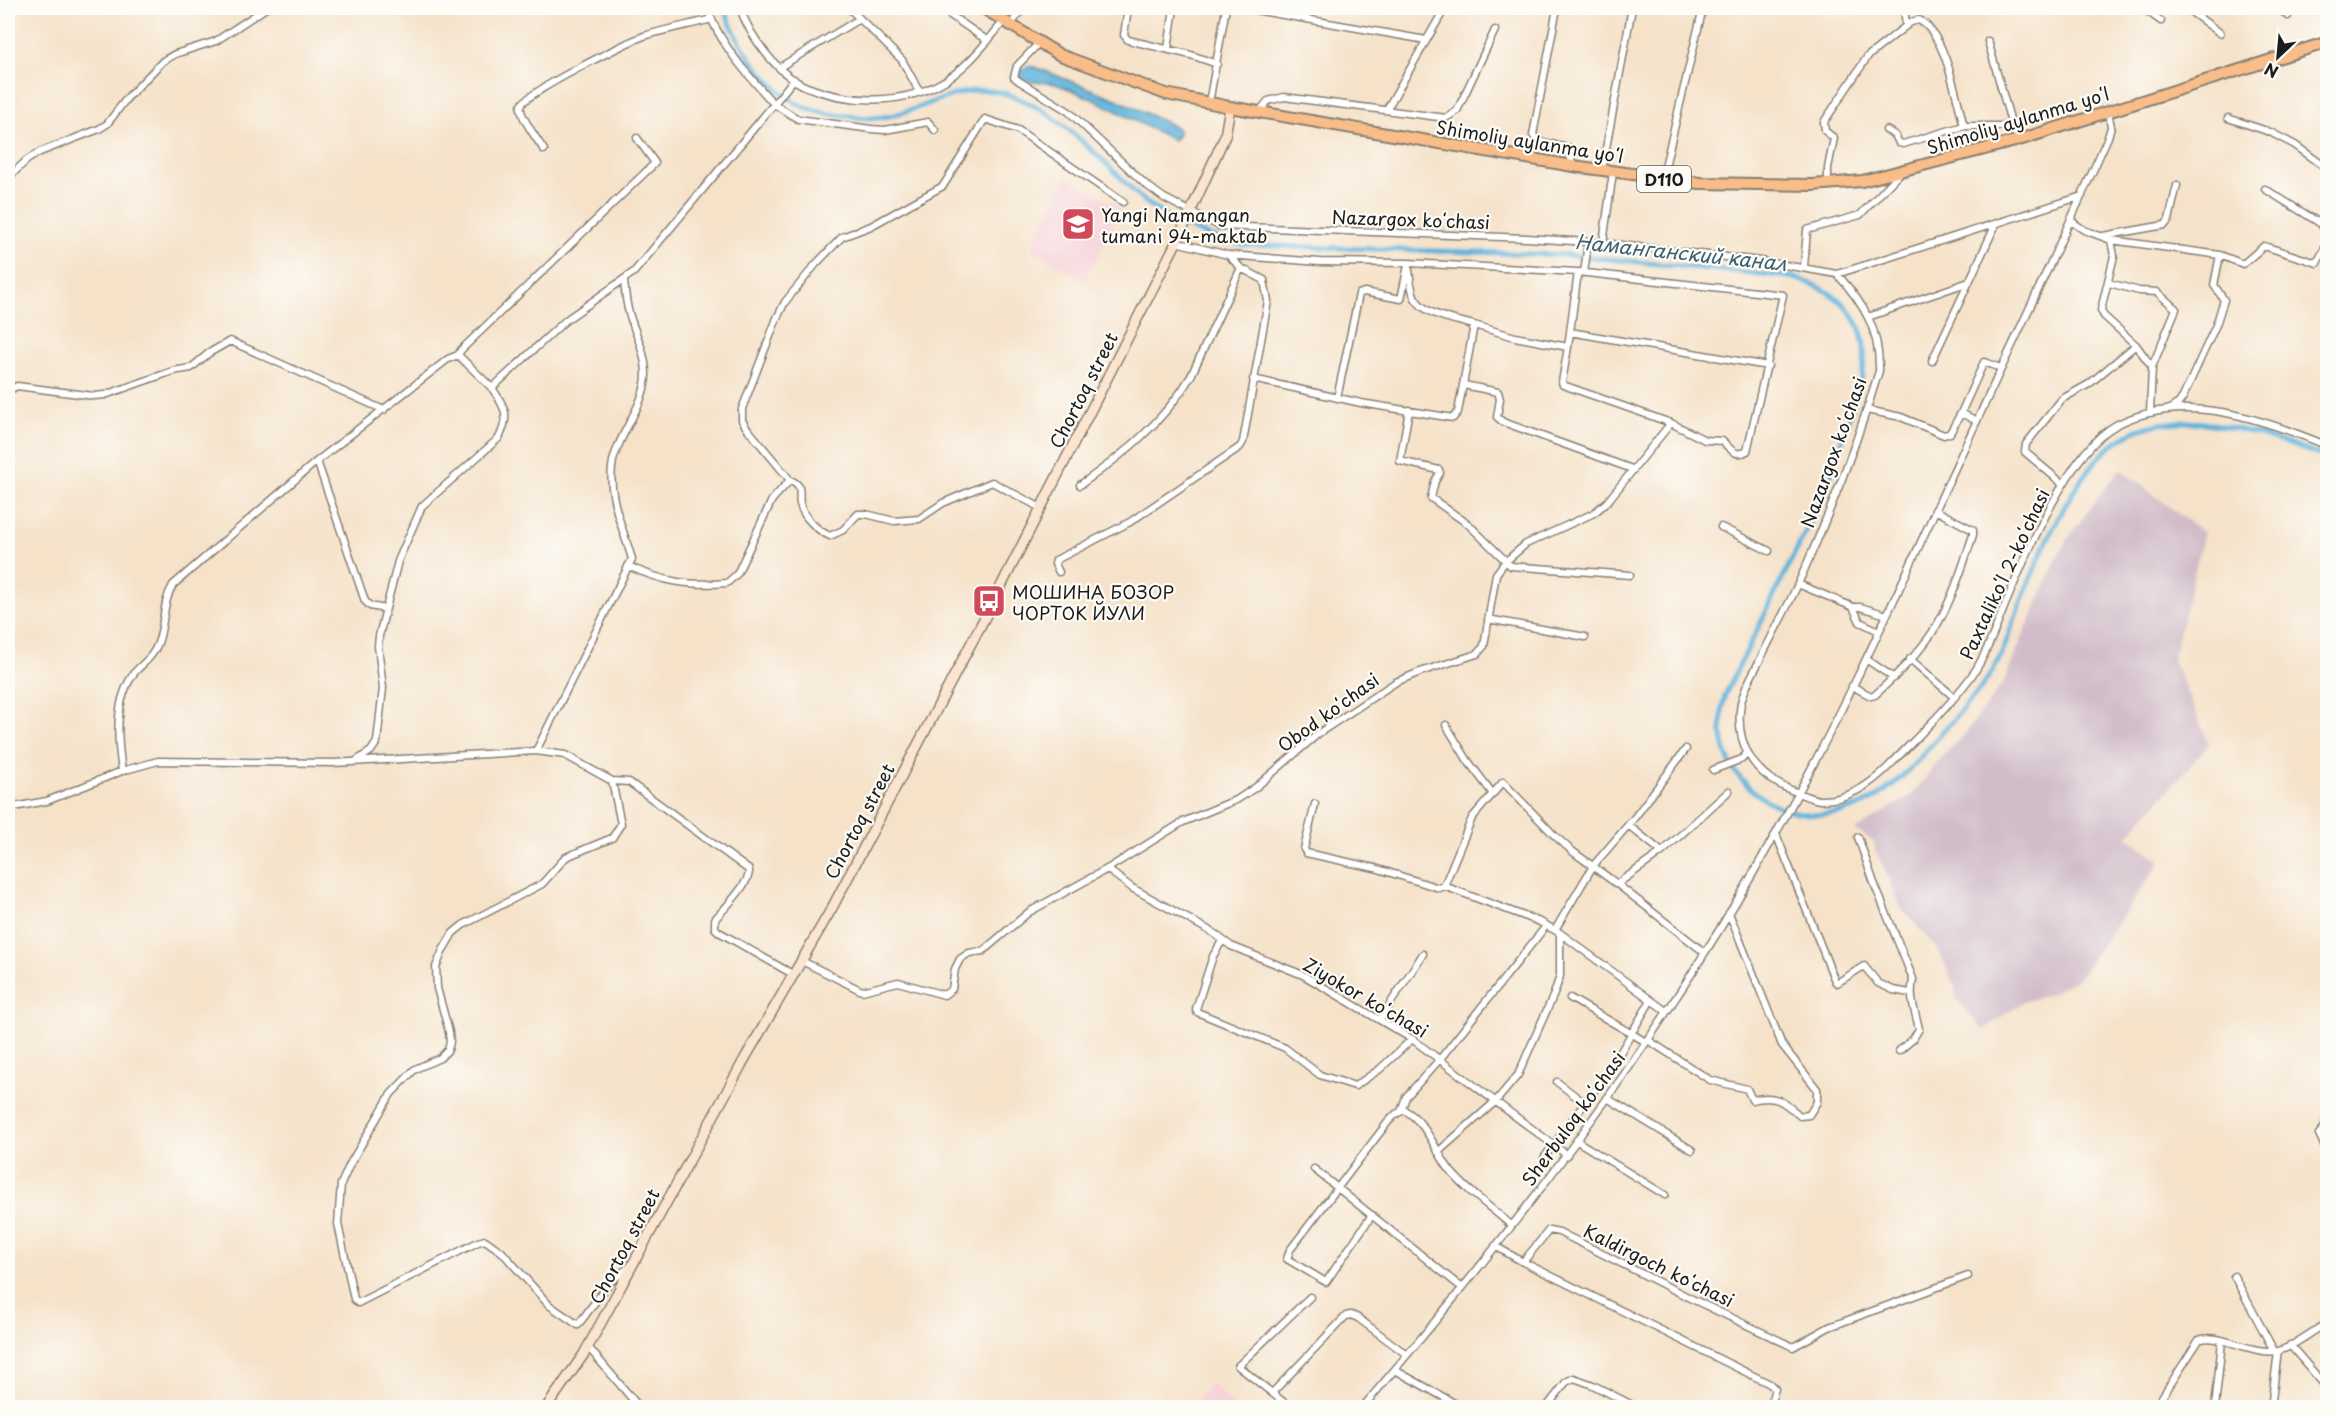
<svg xmlns="http://www.w3.org/2000/svg" width="2335" height="1415" viewBox="0 0 2335 1415" font-family="'Playpen Sans',sans-serif">
<style>
.built{fill:#f6cfd6}
.industrial{fill:#d1bdc9}
.water{fill:#61b3dc;stroke:#3e687c;stroke-width:1.5}
.lines{fill:none;stroke-linecap:round;stroke-linejoin:round}
.canal{stroke:#61b3dc;stroke-width:5}
.street-casing{stroke:#887f72;stroke-width:9}
.secondary-casing{stroke:#887f72;stroke-width:12}
.primary-casing{stroke:#887f72;stroke-width:14}
.street{stroke:#fff;stroke-width:6}
.secondary{stroke:#fce5d0;stroke-width:9}
.primary{stroke:#f8bd89;stroke-width:10}
.labels{text-anchor:middle;dominant-baseline:central;stroke-width:4.5;stroke-linejoin:round;paint-order:stroke}
.shield{fill:#fdfcf7;stroke:#605f5e;stroke-width:1.5}
.shield-label{font-size:16px;font-weight:bold;fill:#1c1c1c}
.street-label{font-size:18px;fill:#1c1c1c;stroke:#fdfcf7}
.poi-label{font-size:18px;fill:#1c1c1c;stroke:#fdfcf7;text-anchor:start}
.water-label{font-size:20px;font-style:italic;fill:#3b6072;stroke:#fdfcf7}
</style>
<rect width="100%" height="100%" fill="#fdfcf7"/>
<filter id="ink" filterUnits="userSpaceOnUse"><feTurbulence type="fractalNoise" baseFrequency=".0167" numOctaves="2"/><feDisplacementMap in="SourceGraphic" scale="12" xChannelSelector="R" yChannelSelector="G"/><feConvolveMatrix kernelMatrix="1 2 1 2 8 2 1 2 1" color-interpolation-filters="sRGB"/></filter>
<filter id="wash" filterUnits="userSpaceOnUse"><feTurbulence type="fractalNoise" baseFrequency=".008" numOctaves="4" result="noise"/><feDisplacementMap in="SourceGraphic" scale="24" xChannelSelector="R" yChannelSelector="G"/><feGaussianBlur stdDeviation="1.35" result="paint"/><feColorMatrix in="noise" values="0 0 0 0 0 0 0 0 0 0 0 0 0 0 0 0 0 1.4 0 .05"/><feComposite in="paint" operator="in"/></filter>
<g filter="url(#wash)">
<rect width="100%" height="100%" fill="#f5e2c9"/>
<path class="built" d="M1066,177L1122,208L1085,282L1031,248Z
M1211,1384L1235,1407H1190Z"/>
<path class="industrial" d="M2120,469L2204,533L2173,659L2209,744L2127,837L2161,861L2079,978L2050,994L2023,1002L1983,1030L1956,999L1955,987L1939,951L1902,909L1875,849L1874,841L1855,830L1912,795L1946,752L1964,735L2003,683L2057,558L2073,531Z"/>
<path class="water" d="M1027,66L1035,67L1116,99L1176,127L1179,130V135L1174,140C1134,122 1097,98 1055,84C1043,81 1029,85 1019,77V73Z"/>
<g class="lines">
<path class="canal" d="M724,8C737,43 761,80 793,101C808,111 831,115 849,116C862,118 877,119 890,116C928,108 963,82 1003,93C1050,106 1086,145 1120,177C1128,185 1136,195 1146,202C1175,224 1209,239 1245,245L1567,255L1791,277C1842,291 1873,321 1862,377L1825,492L1725,695C1718,726 1720,756 1742,780C1778,820 1833,825 1878,796C1904,779 1925,752 1945,729C1962,710 1980,691 1994,669C2004,652 2009,633 2016,615C2036,563 2074,467 2122,438C2183,401 2267,437 2328,458"/>
</g>
</g>
<g filter="url(#ink)">
<g class="lines">
<defs>
<path id="street" d="M740,8C750,37 778,75 807,87C847,103 898,105 937,85C965,71 985,44 1004,21
M849,8L902,60L919,91
M940,8L988,41
M1128,8L1124,35L1128,40L1191,55L1217,64
M1243,8L1426,40
M1557,8L1533,135L1538,141L1568,148L1573,166
M1620,8L1632,10
M1904,8L1906,25
M2143,8L2161,21
M2186,8L2220,33
M2278,8L2288,16
M1010,25L1024,8
M1988,41L2012,126L2019,140
M1038,44L1017,66L1014,77L1019,81L1068,111L1145,184L1164,198L1219,226L1527,238L1603,243L1761,261L1837,274C1864,304 1880,330 1879,371C1857,444 1830,513 1799,582C1787,608 1773,633 1761,658C1754,672 1744,688 1741,703C1734,744 1754,775 1791,790C1799,793 1810,799 1820,800C1849,801 1874,782 1893,762C1921,733 1952,704 1975,671C1988,651 1996,627 2005,605C2026,555 2069,451 2116,425C2183,390 2263,419 2328,446
M1168,49L1174,8
M780,67L859,19
M794,79L774,104L798,119L871,129L885,130L928,122L935,130
M1209,103L1226,8
M1387,109L1445,8
M1259,112L1268,101L1284,97L1446,118L1457,111L1495,30
M2228,118L2270,132L2295,145L2328,169
M1886,130L1895,135L1899,143L1903,144L1964,126H2012
M544,150C539,142 518,114 521,106C523,94 628,42 644,36C666,29 689,25 712,19
M1602,170L1632,8
M8,178L27,160L40,152L99,129L107,124L127,98L163,61L175,54L216,41L266,8
M1662,179L1703,8
M1828,184V168L1834,138L1825,131L1824,122L1868,56L1911,22L1919,20C1946,34 1956,98 1964,126
M2265,189L2315,220L2321,224L2328,236
M2071,221L2084,230L2111,240L2220,255L2243,264L2264,246L2317,263L2328,242
M2103,236L2165,225L2169,220L2177,185
M2111,240L2114,256L2101,310L2104,316L2136,345L2152,367L2150,413
M1176,242L1228,255L1320,262L1408,263L1578,272L1568,347
M1603,243L1613,172
M1804,267L1807,230L1860,215L1901,172
M1409,270C1410,279 1411,290 1415,298C1425,316 1457,320 1474,325
M1578,272L1783,295L1747,451C1735,458 1730,448 1722,441L1705,440L1671,423
M1584,273L1588,243
M1837,274L2082,196
M2109,283L2139,291L2157,292L2176,309L2152,367
M1868,317L1969,282
M1570,332L1768,366
M458,355L461,350L655,163L637,138
M1932,361L1996,224
M1464,385L1498,392L1500,399L1497,417L1503,422L1632,469
M8,391L17,386L94,396L105,395L173,371L191,368L209,353L230,341L384,410
M1337,398L1359,294L1364,292L1401,299L1408,265
M1409,410L1400,461L1439,470L1440,473L1435,481L1431,498L1468,524L1511,566L1630,575
M1867,410L1901,417L1944,435L1950,433L1961,413L1977,421
M2168,410L2179,403L2183,397L2216,325L2224,300L2214,285L2220,255
M1961,413L1984,362L2001,368
M317,461L365,601L370,606L385,609
M790,480L746,427L742,420V409L777,318L785,302L816,264L842,237L871,226L943,186L985,119L1018,130L1123,202
M2063,484L2025,452L2026,444L2062,399L2089,384L2136,345
M1080,485C1123,455 1164,422 1191,376L1241,268
M1721,527L1769,551
M628,566C664,582 688,586 727,583L737,574L772,500L790,480C804,485 798,493 800,504C803,517 818,531 830,536L843,530L858,514H866L894,521L919,519L943,503L992,482L1041,508
M1059,572L1055,564L1056,560L1130,522L1240,447L1243,442L1268,301L1264,280L1241,268L1229,256
M1798,584L1853,607L1860,622L1879,631
M1853,607H1860L1887,615
M1488,619L1585,637
M1866,659L1894,678
M1910,659L1954,697
M1852,686L1871,696L1875,695C1897,675 1922,651 1937,625C1953,598 1963,565 1973,535V530L1935,510
M1446,725L1468,761L1493,794
M536,751L632,559C623,528 606,493 613,461C620,431 645,406 646,375C646,352 635,334 629,313C626,303 625,291 624,281
M356,761L371,751L377,742L383,688L378,646L379,636L398,561L422,506L499,438C510,415 506,409 492,388
M1713,770L1742,759L1747,753
M122,771L158,761L334,763L536,751L565,755L612,781L621,824L612,838L566,857L542,884L463,925L453,933L443,950L436,967L437,988L449,1032L450,1042L448,1050L440,1058L415,1069L391,1094L350,1164L341,1184L338,1224L354,1299L358,1303L478,1242L485,1240L502,1252L549,1305L578,1325L610,1282L632,1265
M612,781L629,782L749,870C751,882 724,909 715,919V928L719,932L794,975
M1315,804L1304,849L1306,853L1375,868L1439,888L1444,886L1540,922L1560,933L1666,1011
M8,808L47,801L122,771C117,739 114,699 135,672C144,662 153,657 158,643C165,624 162,603 173,585L317,461L448,359L458,355L492,388L566,320L634,272L774,104C748,75 720,45 707,8
M1628,825L1662,852
M1776,834L1835,981L1837,983L1864,966L1878,983L1893,990L1910,993
M1858,837L1874,883L1913,979C1909,1000 1915,1009 1919,1029L1913,1039L1899,1051
M1107,869L1132,888L1212,932L1231,946L1303,975L1412,1039L1567,1155
M1617,884L1662,852L1729,791
M1444,886L1472,818L1503,782L1554,835L1572,851L1617,884L1704,952
M1555,930L1593,866L1635,817L1686,749
M1222,941L1213,956L1196,1009L1197,1012L1285,1048L1320,1075L1355,1086L1380,1069L1412,1039
M802,961L862,991L898,982L944,995L952,989L955,969L960,959L969,953L983,951L1029,912L1107,869L1183,822L1238,799L1256,787L1319,733L1396,682L1420,672L1477,654L1484,646L1496,574L1505,562L1526,544L1594,513L1607,502L1671,423L1563,385L1562,382L1568,347L1515,337L1474,325L1458,412L1453,418L1361,403L1253,379
M1570,998L1646,1042
M1380,1019L1423,954
M1648,1040L1710,1080L1747,1089L1752,1100C1776,1094 1783,1101 1800,1116L1809,1115L1817,1102V1089L1782,1045L1729,913
M1557,1082L1586,1104
M1607,1098L1692,1150
M2328,1108L2325,1127L2319,1134L2328,1153
M1401,1111L1406,1097L1440,1059L1546,926
M1577,1141L1665,1195
M1438,1152L1496,1101L1518,1075L1554,994L1560,976V933
M1544,1158L1613,1065L1651,1000
M1314,1169L1461,1287
M1372,1215L1326,1282L1287,1259L1290,1250L1388,1122L1396,1114L1404,1110C1426,1121 1435,1150 1449,1169C1464,1189 1492,1208 1511,1225
M1495,1246L1523,1262L1770,1384L1775,1389L1769,1408
M1523,1262L1549,1230L1559,1232L1690,1298L1793,1347L1829,1327L1968,1276
M2234,1276L2274,1351
M2290,1345L2328,1389
M588,1347L640,1408
M1395,1370L1463,1408
M1273,1392L1346,1316L1351,1315L1358,1318L1406,1354
M1291,1408L1238,1366L1310,1297
M1362,1408C1516,1229 1660,1041 1775,835C1842,717 1898,591 1955,468C2006,357 2059,248 2108,137L2111,127L2108,111
M1546,1408L1566,1382L1574,1378L1593,1385L1638,1408
M2155,1408L2199,1340C2219,1332 2251,1355 2278,1351C2292,1348 2313,1330 2328,1323
M2215,1408L2222,1341
M2271,1408L2278,1351"/>
<path id="secondary" d="M546,1408L584,1354L744,1060L832,908L994,600L1179,237L1225,136L1230,107"/>
<path id="primary" d="M983,8L1060,55L1166,94L1230,107L1573,166L1700,183L1812,185L1862,181L2019,140L2328,42"/>
</defs>
<use href="#street" class="street-casing"/>
<use href="#secondary" class="secondary-casing"/>
<use href="#primary" class="primary-casing"/>
<use href="#street" class="street"/>
<use href="#secondary" class="secondary"/>
<use href="#primary" class="primary"/>
</g>
</g>
<defs>
<symbol id="school-square" viewBox="-11 -11 22 22"><rect x="-9" y="-9" width="18" height="18" rx="4" fill="#d1495b" stroke="#fdfcf7"/><path d="M0-5L7-2L0 1L-7-2ZM-4 1L0 2.5L4 1V4Q0 6-4 4Z" fill="#fff"/></symbol>
<symbol id="bus-square" viewBox="-11 -11 22 22"><rect x="-9" y="-9" width="18" height="18" rx="4" fill="#d1495b" stroke="#fdfcf7"/><path d="M-5-6H5V4H4V6H2V4H-2V6H-4V4H-5ZM-3.5-4V0h7V-4ZM-3.5 1.2v1.5H-2V1.2ZM2 1.2v1.5H3.5V1.2Z" fill="#fff"/></symbol>
</defs>
<g fill-rule="evenodd">
<use href="#school-square" x="1059" y="205" width="38" height="38"/>
<use href="#bus-square" x="970" y="582" width="38" height="38"/>
</g>
<g class="labels">
<rect class="shield" x="1637" y="166" width="54" height="26" rx="4.5"/>
<g class="shield-label">
<text x="1664" y="179">D110</text>
</g>
<g class="street-label">
<text transform="translate(2018 120) rotate(-17)">Shimoliy aylanma yoʻl</text>
<text transform="translate(1530 141) rotate(9)">Shimoliy aylanma yoʻl</text>
<text transform="translate(1411 219) rotate(2)">Nazargox koʻchasi</text>
<text transform="translate(1083 390) rotate(-63)">Chortoq street</text>
<text transform="translate(1833 452) rotate(-70)">Nazargox koʻchasi</text>
<text transform="translate(2004 574) rotate(-65)">Paxtalikoʻl 2-koʻchasi</text>
<text transform="translate(1328 712) rotate(-36)">Obod koʻchasi</text>
<text transform="translate(859 821) rotate(-62)">Chortoq street</text>
<text transform="translate(1366 997) rotate(30)">Ziyokor koʻchasi</text>
<text transform="translate(1573 1118) rotate(-54)">Sherbuloq koʻchasi</text>
<text transform="translate(624 1246) rotate(-62)">Chortoq street</text>
<text transform="translate(1659 1265) rotate(26)">Kaldirgoch koʻchasi</text>
</g>
<g class="poi-label">
<text x="1101" y="214">Yangi Namangan<tspan x="1101" dy="21">tumani 94-maktab</tspan></text>
<text x="1012" y="591">МОШИНА БОЗОР<tspan x="1012" dy="21">ЧОРТОК ЙУЛИ</tspan></text>
</g>
<g class="water-label">
<text transform="translate(1681 252) rotate(6)">Наманганский канал</text>
</g>
</g>
<rect width="2335" height="1415" fill="none" stroke="#fdfcf7" stroke-width="30"/>
<g transform="translate(2278 57) rotate(206)" stroke="#fdfcf7" stroke-width="4.5" paint-order="stroke">
<path d="M0-4.5L10 22L0 15L-10 22Z" fill="#1c1c1c"/>
<text y="-9" font-size="16" font-weight="bold" text-anchor="middle" fill="#1c1c1c">N</text>
</g>
</svg>
